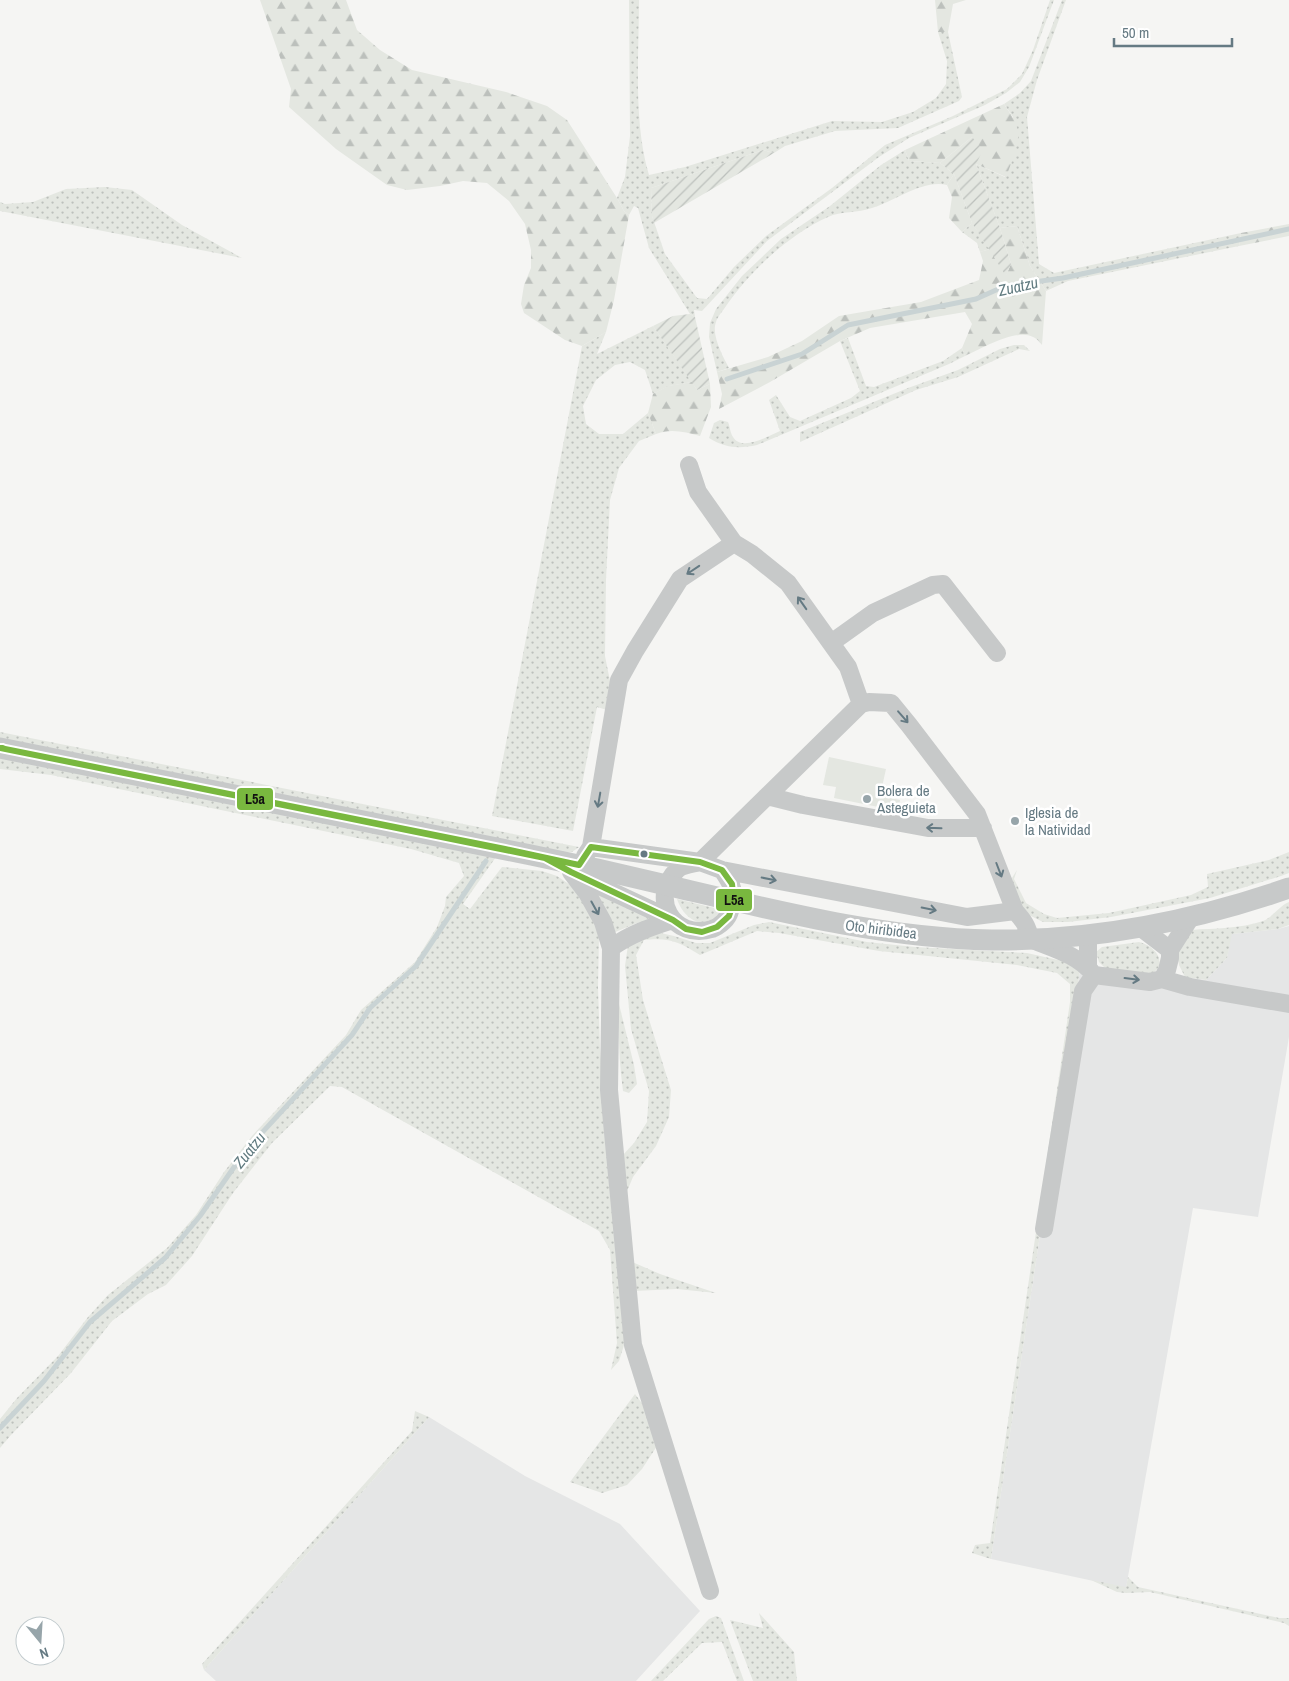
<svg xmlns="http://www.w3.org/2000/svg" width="1289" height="1681" viewBox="0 0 1289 1681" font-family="'Archivo Narrow',sans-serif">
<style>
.built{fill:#e5e6e6}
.grass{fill:url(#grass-dots)}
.forest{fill:url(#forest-firs)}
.park{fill:#e4e7e1}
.garden{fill:url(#garden-furrows)}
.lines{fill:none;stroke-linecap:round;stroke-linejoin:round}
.stream{stroke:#c9d3d4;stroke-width:5}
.minor{stroke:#c7c9c9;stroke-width:18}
.tertiary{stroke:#c7c9c9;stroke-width:21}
.bus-1-casing{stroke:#fff;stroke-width:10}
.bus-1{stroke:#79b83f;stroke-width:6}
.oneway{stroke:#657a83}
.poi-dot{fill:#97a5aa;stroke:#fff;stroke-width:2}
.bus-dot{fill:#657a83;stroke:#fff;stroke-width:2}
.labels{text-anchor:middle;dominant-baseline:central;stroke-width:5;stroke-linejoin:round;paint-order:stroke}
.poi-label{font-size:15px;fill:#657a83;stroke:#fff;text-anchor:start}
.street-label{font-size:15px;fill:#657a83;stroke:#fff}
.water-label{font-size:16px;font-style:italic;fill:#617b80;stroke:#fff}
.line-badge{stroke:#fff;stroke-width:2}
.pale-badge-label{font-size:14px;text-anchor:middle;font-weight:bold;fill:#111}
</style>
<defs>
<pattern id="grass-dots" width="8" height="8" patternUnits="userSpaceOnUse" patternTransform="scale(1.25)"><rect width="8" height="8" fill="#e4e7e1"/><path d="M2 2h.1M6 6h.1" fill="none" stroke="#bcc0bc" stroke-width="1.8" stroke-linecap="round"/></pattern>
<pattern id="forest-firs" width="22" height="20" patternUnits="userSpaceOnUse" patternTransform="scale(1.25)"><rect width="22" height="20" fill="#e4e7e1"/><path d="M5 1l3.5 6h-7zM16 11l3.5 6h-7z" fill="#bcc0bc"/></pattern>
<pattern id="garden-furrows" width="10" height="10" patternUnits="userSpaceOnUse" patternTransform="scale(1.25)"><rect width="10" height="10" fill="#e4e7e1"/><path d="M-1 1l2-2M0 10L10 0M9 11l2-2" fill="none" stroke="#bcc0bc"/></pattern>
</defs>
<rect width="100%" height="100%" fill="#f5f5f3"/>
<path class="built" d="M1289,926V1037L1258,1217L1193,1208L1126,1588L991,1559L1080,970L1155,973L1206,980L1227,958L1231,934L1278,929Z
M429,1417L525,1476L620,1524L700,1611L636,1681H216L204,1670Z"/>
<path class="grass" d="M629,0H639C639,55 633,122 649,175L685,167L832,121L882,122L913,112L936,98L946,84L947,61L938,32H948L962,97L959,101L898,128L835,131L785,146L774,153L763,150L651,188L652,216L665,254L697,298L707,299L734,267L766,236L832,188L885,145L953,116L1007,89L1022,74L1033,50L1050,0H1054L1029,67L1020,82L1006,93L985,105L909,138L879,157L767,241L702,311L694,310L695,317L690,314L649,248L638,208L634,206L629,215L624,211L617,198L625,177L630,136Z
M1062,0H1066L1037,80L1027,117L1039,264L1054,273L1241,233L1239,246L1068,281L1046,291L1030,266L1017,226L1000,228L976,164L1005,177L1013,117L1004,104L1020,93L1031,81Z
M905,150L909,161L940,163L954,174L947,185C923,179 895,201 872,208C858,213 841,211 828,217C788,235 748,273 724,309C721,313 717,318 716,322C711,335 723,357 729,368L717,372L709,337L710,323L716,309L742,276L781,239L830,206L881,165Z
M105,187L132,190L182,225L242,258L0,211V202L5,204L33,202L66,189Z
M972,223L990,249L980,252L977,243L962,232Z
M653,326L692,382L669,386L653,394L645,370L630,362L615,365L596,380L583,406L586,424L599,434H623L648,413L656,434L639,441L619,468L610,500L606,580L605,656L612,691L607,710L597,707L573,831L492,816L582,346L606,332L597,354Z
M848,338L866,386L874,387L943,361L962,348L965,356L949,364L757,445C739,449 725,448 709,438L714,423L720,420L728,422C730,426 730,433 733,437C742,452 768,436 780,431L769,400L776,395L790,417L800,421L851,398L860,391L840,341Z
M1014,345H1024L1030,351L1019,349L958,377L916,390L800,442V432L908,388L958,370L1000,349Z
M0,732L579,847L572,852L566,853L0,740Z
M0,757L496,857L463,904L470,909L502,867L542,871L557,876L579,891L595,915L599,937L598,987L600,1048L625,1342L619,1361L611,1370L617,1343L610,1250L599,1231L342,1087L330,1086L272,1143L233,1193L192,1256L166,1285L148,1294L112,1321L71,1373L11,1435L0,1448V1419L17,1398L58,1356L88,1317L108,1295L167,1248L196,1215L224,1172L252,1136L346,1035L361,1010L415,962L437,927L445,906L446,897L464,876L459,863L411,849L51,775L0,769Z
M1289,852V873L1281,876L1210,898L1111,917L1068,922H1043L1029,915L1015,904L1012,878L1017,870L1014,879L1026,903L1044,914L1057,918L1109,913L1191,895L1208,887L1207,874L1269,860Z
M594,892L658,919L637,923L613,933C609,917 604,905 594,892Z
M677,899L723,910C721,912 718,916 714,918C697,930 682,914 677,899Z
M1289,902V925L1278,929L1232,934L1227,958L1206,980L1185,977L1179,965L1176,947L1191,930C1215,928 1240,929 1263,921C1273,917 1279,906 1289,902Z
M769,922L867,942L915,947L1027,953L1076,964L1080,970L991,1559L972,1553L975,1545L990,1543L1070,1002V984L1057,973L1017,965L879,951L779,933L757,931L700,955C680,942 669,937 644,940L636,955L643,1000L671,1090L669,1117L656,1146L633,1177L625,1196L622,1156L634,1143L647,1122L649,1091L631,1029L625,966L628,945L656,932L674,936L696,943H710L754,925Z
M1139,942C1157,946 1170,966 1148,976L1105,968L1099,962L1096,952L1102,947Z
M619,1004L634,1065L637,1084L629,1093L623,1091C619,1062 618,1033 619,1004Z
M630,1261L660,1274L716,1293L677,1289L634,1291Z
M635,1394L644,1406L657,1446L642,1469L627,1485L602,1493L570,1482Z
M415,1411L429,1417L204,1670L202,1664L412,1431Z
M1128,1577L1138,1587L1279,1618H1289V1626L1284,1623L1150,1592L1126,1593L1117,1592L1091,1580L1126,1587Z
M759,1613L794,1652L797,1681H753L730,1620L763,1628Z
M716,1616L721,1618L744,1681H737L722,1642L702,1643L663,1681H651L709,1619Z"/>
<path class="forest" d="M260,0H346L357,30L380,50L412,70L506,92L547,106L567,120L617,198L624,211L629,215L614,300L606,332L582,346L565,340L524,313L521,304L524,285L531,268V250L525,224L509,201L487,183L463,181L440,186L407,190L387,185L336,149L289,107L291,89Z
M935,0H966L953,4L948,32H938Z
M1004,104C1009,112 1018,123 1018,134C1019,144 1010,167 1006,177L976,164L972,137L940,163L909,161L905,150Z
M954,174L972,223L962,232L949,218L952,197L947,185Z
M1289,224V236L1239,246L1241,233Z
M1017,226L1030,266L1046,291L1042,345C1040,342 1036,338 1033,337C1016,328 981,349 965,356L962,348L972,324L965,312L870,328L840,341L770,382L719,409L722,394L717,372L768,357L802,341L839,316L921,302L979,280L983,261L980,252L990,249L1006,275L1011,264L1000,228Z
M692,382L697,390L710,384L711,407L700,436C686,432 670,428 656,434L648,413L653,394L668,386Z"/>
<path class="park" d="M829,757L886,769L880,796L900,800L898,811L834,798L836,787L823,785Z"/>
<path class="garden" d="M972,137L983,150L976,164L1000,228L1011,264L1006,276L972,223L954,174L940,163Z
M763,150L774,153L654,223L652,216L651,188Z
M690,314L695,317L710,384L697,390L653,326L673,316Z"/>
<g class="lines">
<path class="stream" d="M727,379L802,354L848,325L976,299L1005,286L1063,278L1289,229
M0,1428L44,1381L90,1322L165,1258L200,1216L246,1150L352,1035L370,1008L416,966L486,861"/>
<path class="minor" d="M689,465L698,492L734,543L752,554L788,583L848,667L861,704
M831,643L873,613L933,585L943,584L997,653
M767,796L803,805L928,828H983
M591,847L700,862L722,870L967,917L1015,911
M585,856L591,847L619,680L635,651L680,579L734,543
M722,870C732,884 737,893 730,911C728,919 720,926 712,929C673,941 648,897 678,869C683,865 693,864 700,862L861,704L869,702L891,703L909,725L977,814L1015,911C1023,920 1028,926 1030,939C1052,948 1079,955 1094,975L1150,982L1162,979L1167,970L1170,958V950L1191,917
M571,872L587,893L603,922L611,948L609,1090L633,1345L710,1591
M574,874L673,920
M1140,927L1170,950
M611,948C630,934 651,927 673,920
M1088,966V935
M1162,979L1190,987L1289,1004
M1044,1229L1083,991L1094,975"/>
<path class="tertiary" d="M0,748C177,784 354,818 531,855C576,864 621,874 666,885C773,910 881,938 991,940C1092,941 1194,921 1289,888"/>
<defs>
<path id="bus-1" d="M0,748L505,849L579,865L591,847L700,862L722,870L732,884L734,901L729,916L717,927L702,932L686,929L673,920L571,872L545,858Z"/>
</defs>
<use href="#bus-1" class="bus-1-casing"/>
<use href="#bus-1" class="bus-1"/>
</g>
<defs><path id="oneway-shaft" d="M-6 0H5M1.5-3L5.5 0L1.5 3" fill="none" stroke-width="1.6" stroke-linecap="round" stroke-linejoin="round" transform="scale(1.25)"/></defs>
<g class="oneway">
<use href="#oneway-shaft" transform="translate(693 570) rotate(146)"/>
<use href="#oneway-shaft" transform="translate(802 603) rotate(-125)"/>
<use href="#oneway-shaft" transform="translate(903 717) rotate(49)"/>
<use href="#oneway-shaft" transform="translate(599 800) rotate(100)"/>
<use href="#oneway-shaft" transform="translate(934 828) rotate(-178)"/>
<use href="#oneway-shaft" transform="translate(999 870) rotate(69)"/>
<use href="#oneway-shaft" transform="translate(769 879) rotate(11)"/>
<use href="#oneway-shaft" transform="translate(595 908) rotate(61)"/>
<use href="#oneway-shaft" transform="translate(929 909) rotate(11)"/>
<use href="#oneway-shaft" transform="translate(1132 979) rotate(7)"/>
</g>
<g class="poi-dot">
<circle cx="867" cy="799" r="5"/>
<circle cx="1015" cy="821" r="5"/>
</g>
<circle class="bus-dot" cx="644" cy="854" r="4.5"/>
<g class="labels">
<g class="poi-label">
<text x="877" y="790">Bolera de<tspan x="877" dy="17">Asteguieta</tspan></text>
<text x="1025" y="812">Iglesia de<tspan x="1025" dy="17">la Natividad</tspan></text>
</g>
<g class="street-label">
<text transform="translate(881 929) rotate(7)">Oto hiribidea</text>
</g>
<g class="water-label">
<text transform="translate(1018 286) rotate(-13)">Zuatzu</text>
<text transform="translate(249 1150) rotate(-51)">Zuatzu</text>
</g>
</g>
<g class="line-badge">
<rect x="236" y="787" width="38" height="24" rx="5" fill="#79b83f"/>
<rect x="715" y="888" width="38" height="24" rx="5" fill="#79b83f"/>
</g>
<g class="pale-badge-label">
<text x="255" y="804">L5a</text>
<text x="734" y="905">L5a</text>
</g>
<g transform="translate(40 1641) rotate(162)"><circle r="24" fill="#ffffff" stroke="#c1cacd"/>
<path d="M0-4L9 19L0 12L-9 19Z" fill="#97a5aa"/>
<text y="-8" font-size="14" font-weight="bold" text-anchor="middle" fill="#657a83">N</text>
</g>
<path d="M1114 38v8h118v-8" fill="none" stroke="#657a83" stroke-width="2.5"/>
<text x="1122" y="38" font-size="15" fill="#657a83" stroke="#ffffff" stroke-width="4" paint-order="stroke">50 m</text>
</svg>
